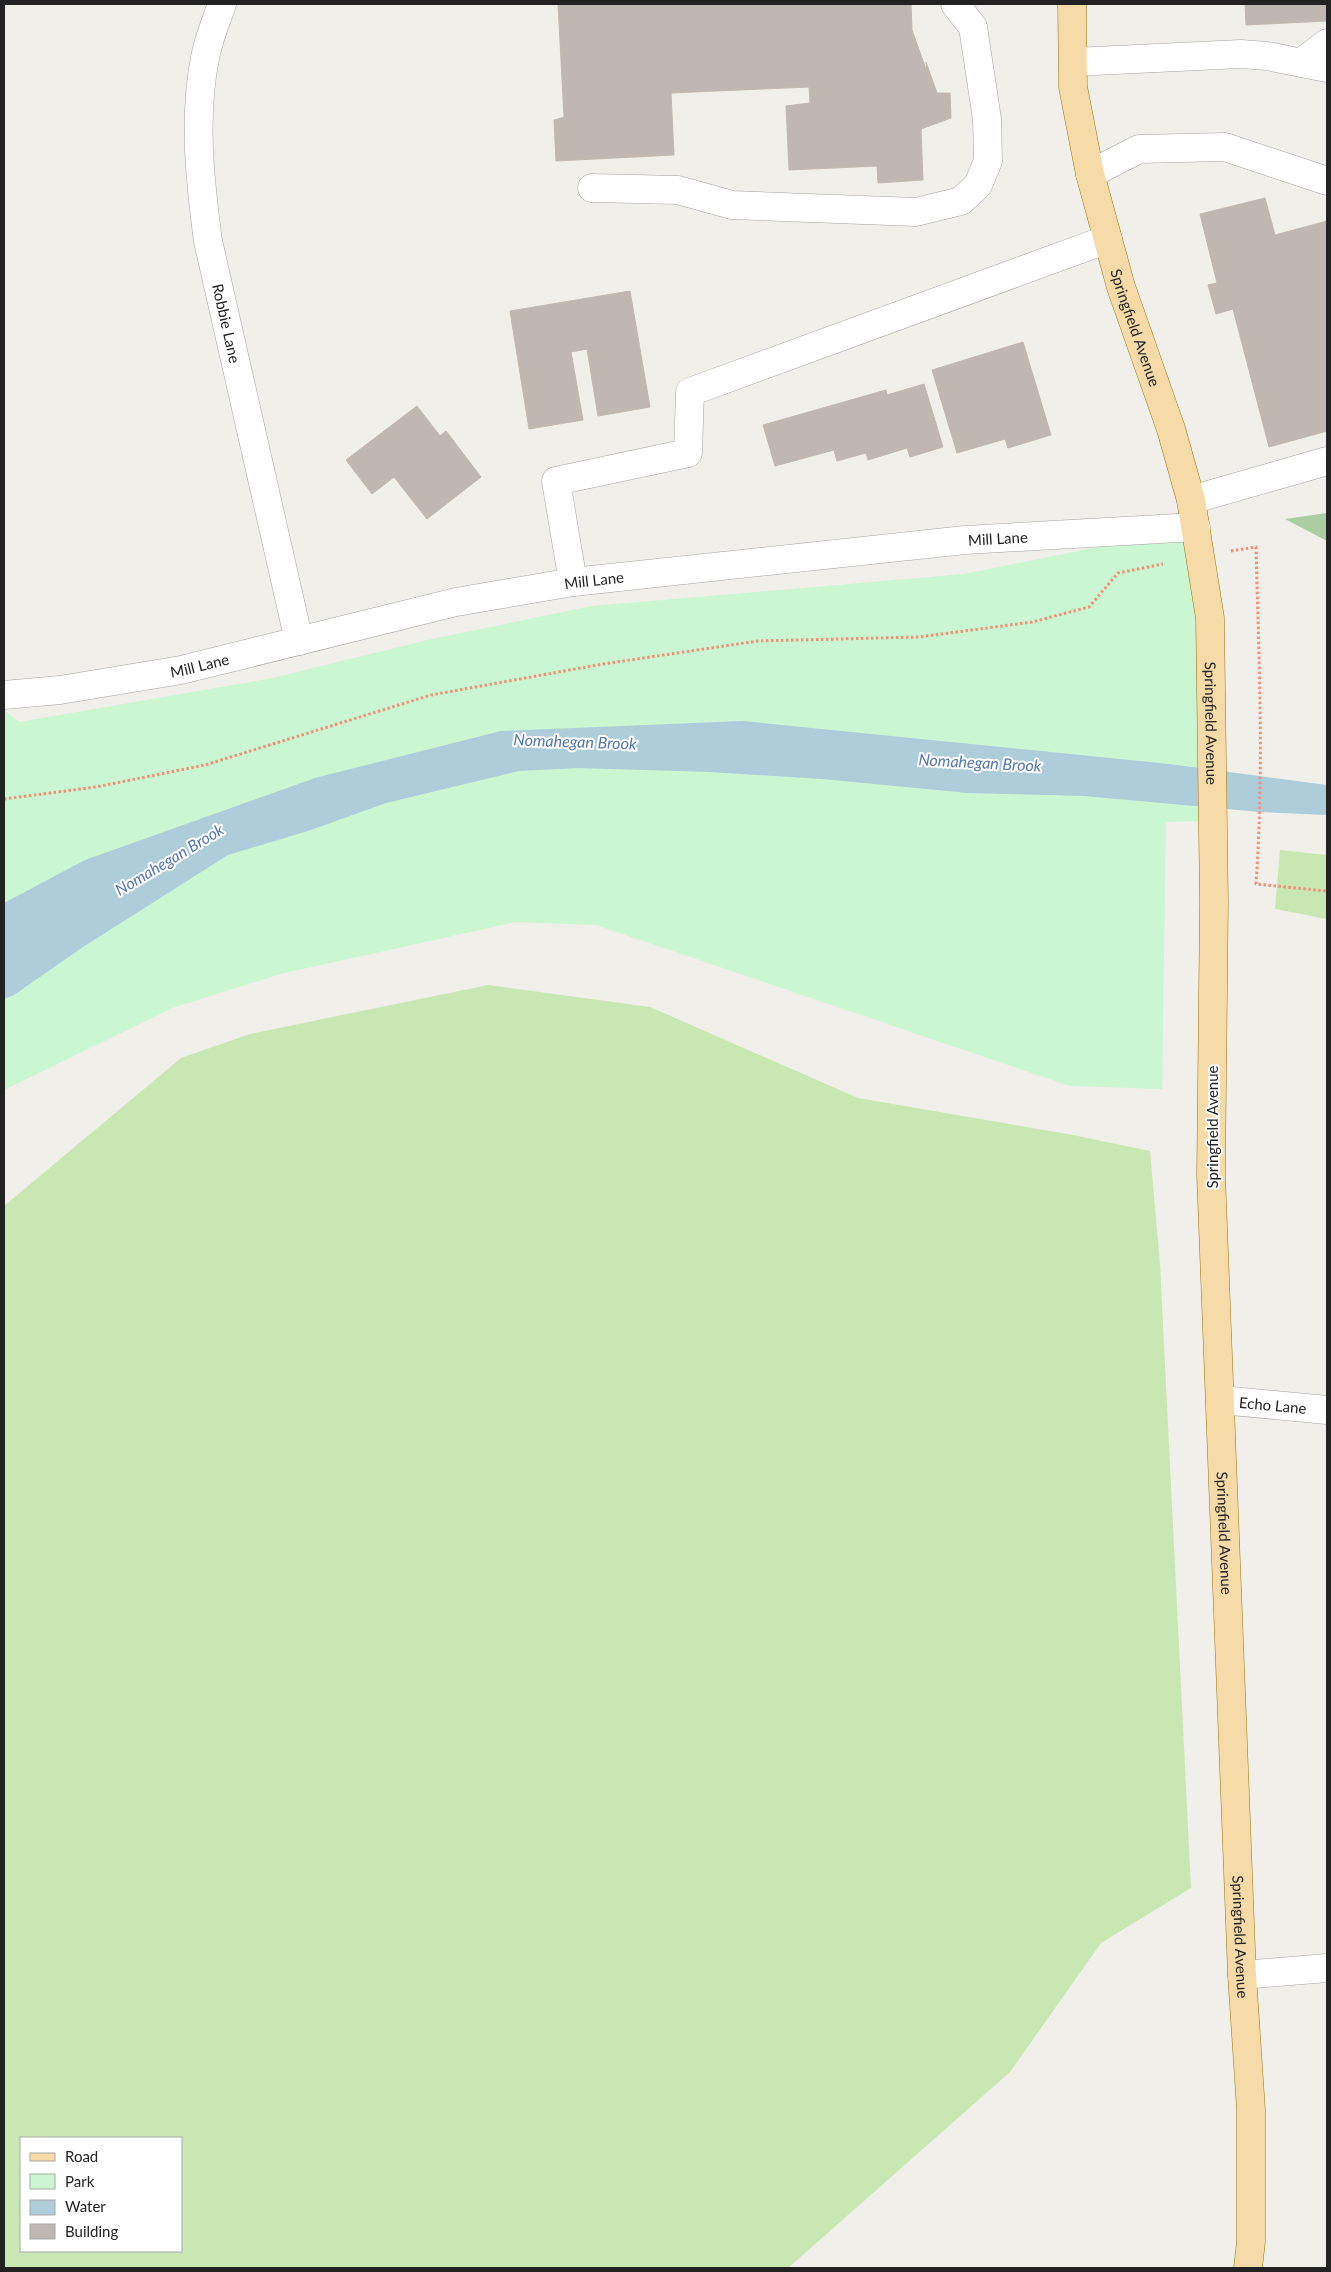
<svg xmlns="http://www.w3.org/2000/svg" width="1331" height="2272" viewBox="0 0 1331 2272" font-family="Lato,sans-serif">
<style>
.grass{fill:#c8e7b3;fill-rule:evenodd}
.forest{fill:#aacda1}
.park{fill:#cbf6d2}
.water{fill:#adcddb}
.building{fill:#bfb8b2;stroke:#c2b8ac}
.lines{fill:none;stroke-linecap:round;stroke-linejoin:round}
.minor-casing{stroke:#a3a3a3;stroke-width:29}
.major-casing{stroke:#94730b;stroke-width:29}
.path{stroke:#f1917a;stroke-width:3;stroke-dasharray:2.5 2.5;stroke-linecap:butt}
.minor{stroke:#fff;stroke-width:28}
.major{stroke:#f6dba9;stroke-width:28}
.labels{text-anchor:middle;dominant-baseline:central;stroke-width:4;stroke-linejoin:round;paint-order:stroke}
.street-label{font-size:15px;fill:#222;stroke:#fff}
.water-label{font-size:16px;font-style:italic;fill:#5378ac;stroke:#fff}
</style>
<rect width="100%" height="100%" fill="#f1efe9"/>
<path class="grass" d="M1280,850L1327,855V919L1275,909Z
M488,985L650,1007L858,1098L1073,1135L1150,1151L1160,1264L1191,1888L1101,1943L1010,2072L788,2268H4V1206L181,1058L250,1034ZM21,2138H181V2251H21Z"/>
<path class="forest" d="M1327,513V541L1285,519Z"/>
<path class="park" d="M1196,527L1213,821L1166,822L1162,1089L1070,1086L596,925L516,922L280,974L172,1008L4,1090V710L19,722L273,678L427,640L592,606L964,574Z"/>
<path class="water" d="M743,721L1169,764L1327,785V815L1260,812L1084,796L968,793L822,779L710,772L578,768L519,771L386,803L311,830L228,855L83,947L14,995L4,999V903L85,860L315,778L501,731Z"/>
<path class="building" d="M558,4H911L912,30L927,72L926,62L937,93H950L951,118L921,129L923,180L878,183L877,166L789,170L786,106L810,103L809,87L671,93L674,155L556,161L554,120L564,117Z
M1245,4H1327V21L1246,25Z
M1265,198L1275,235L1327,221V431L1269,447L1233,309L1216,314L1208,285L1217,283L1200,214Z
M630,291L650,407L598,416L587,349L571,352L583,420L529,429L510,311Z
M1023,342L1051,435L1008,448L1005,439L957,453L932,370Z
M924,384L943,447L910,457L907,448L868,460L866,453L837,461L834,450L775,466L763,425L886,390L887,395Z
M417,406L440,436L446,431L481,477L427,519L394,477L372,494L346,460Z"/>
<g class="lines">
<defs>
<g id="minor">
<path id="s1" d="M222,4C216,22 208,40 205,58C193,118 200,181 208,241L299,641"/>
<path d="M1073,62L1241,54L1267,56L1327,68"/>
<path d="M1302,62L1327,43"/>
<path d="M1090,174L1139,149L1225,147L1327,181"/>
<path d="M592,188L678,190L732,205L916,212L961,201L978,185L988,161L987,119L973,27L955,4"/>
<path d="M1191,500L1327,461"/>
<path d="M573,582L556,481L688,453L690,392L1108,239"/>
<path id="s2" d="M4,695L60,690L181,670L456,602L573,582L965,540L1196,527"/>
<path id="s3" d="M1221,1400L1327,1410"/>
<path d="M1242,1975L1327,1968"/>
</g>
<g id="major">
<path id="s4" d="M1072,4L1073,87L1090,174L1121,287L1171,429L1191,500L1210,618L1214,902L1211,1175L1242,1975L1251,2110V2241L1248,2268"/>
</g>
</defs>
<use href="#minor" class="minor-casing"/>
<use href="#major" class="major-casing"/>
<path class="path" d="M1231,551L1256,547C1259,659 1264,772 1256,884L1327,891
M4,799L96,787L205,765L431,695L603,664L758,641L919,637L1032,622L1089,607L1118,573L1163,564"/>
<use href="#minor" class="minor"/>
<use href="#major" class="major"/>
</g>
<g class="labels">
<g class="street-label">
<text stroke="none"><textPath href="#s1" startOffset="325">Robbie Lane</textPath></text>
<text stroke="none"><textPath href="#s4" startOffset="332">Springfield Avenue</textPath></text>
<text stroke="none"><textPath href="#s2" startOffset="1008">Mill Lane</textPath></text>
<text stroke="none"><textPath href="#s2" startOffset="602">Mill Lane</textPath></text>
<text stroke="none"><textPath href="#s2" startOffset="198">Mill Lane</textPath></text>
<text stroke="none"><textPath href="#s4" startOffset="738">Springfield Avenue</textPath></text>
<text transform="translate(1212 1127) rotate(-90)">Springfield Avenue</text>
<text stroke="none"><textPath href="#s3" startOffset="52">Echo Lane</textPath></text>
<text stroke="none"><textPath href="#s4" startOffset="1548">Springfield Avenue</textPath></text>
<text stroke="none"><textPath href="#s4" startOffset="1952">Springfield Avenue</textPath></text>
</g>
<g class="water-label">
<text transform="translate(575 741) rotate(2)">Nomahegan Brook</text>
<text transform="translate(980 762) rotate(3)">Nomahegan Brook</text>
<text transform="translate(169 859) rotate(-31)">Nomahegan Brook</text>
</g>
</g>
<rect width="1331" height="2272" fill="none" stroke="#222222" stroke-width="10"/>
<rect x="20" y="2137" width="162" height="115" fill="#ffffff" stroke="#a7a7a7"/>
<rect x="30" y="2153" width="25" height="8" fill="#f6dba9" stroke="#a7a7a7"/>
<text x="65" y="2162" font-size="15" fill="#222222">Road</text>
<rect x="30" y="2174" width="25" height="15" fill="#cbf6d2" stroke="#a7a7a7"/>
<text x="65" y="2187" font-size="15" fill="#222222">Park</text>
<rect x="30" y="2200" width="25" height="15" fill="#adcddb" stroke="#a7a7a7"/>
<text x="65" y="2212" font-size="15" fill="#222222">Water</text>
<rect x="30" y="2224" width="25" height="15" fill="#bfb8b2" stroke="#a7a7a7"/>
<text x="65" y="2237" font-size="15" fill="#222222">Building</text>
</svg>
